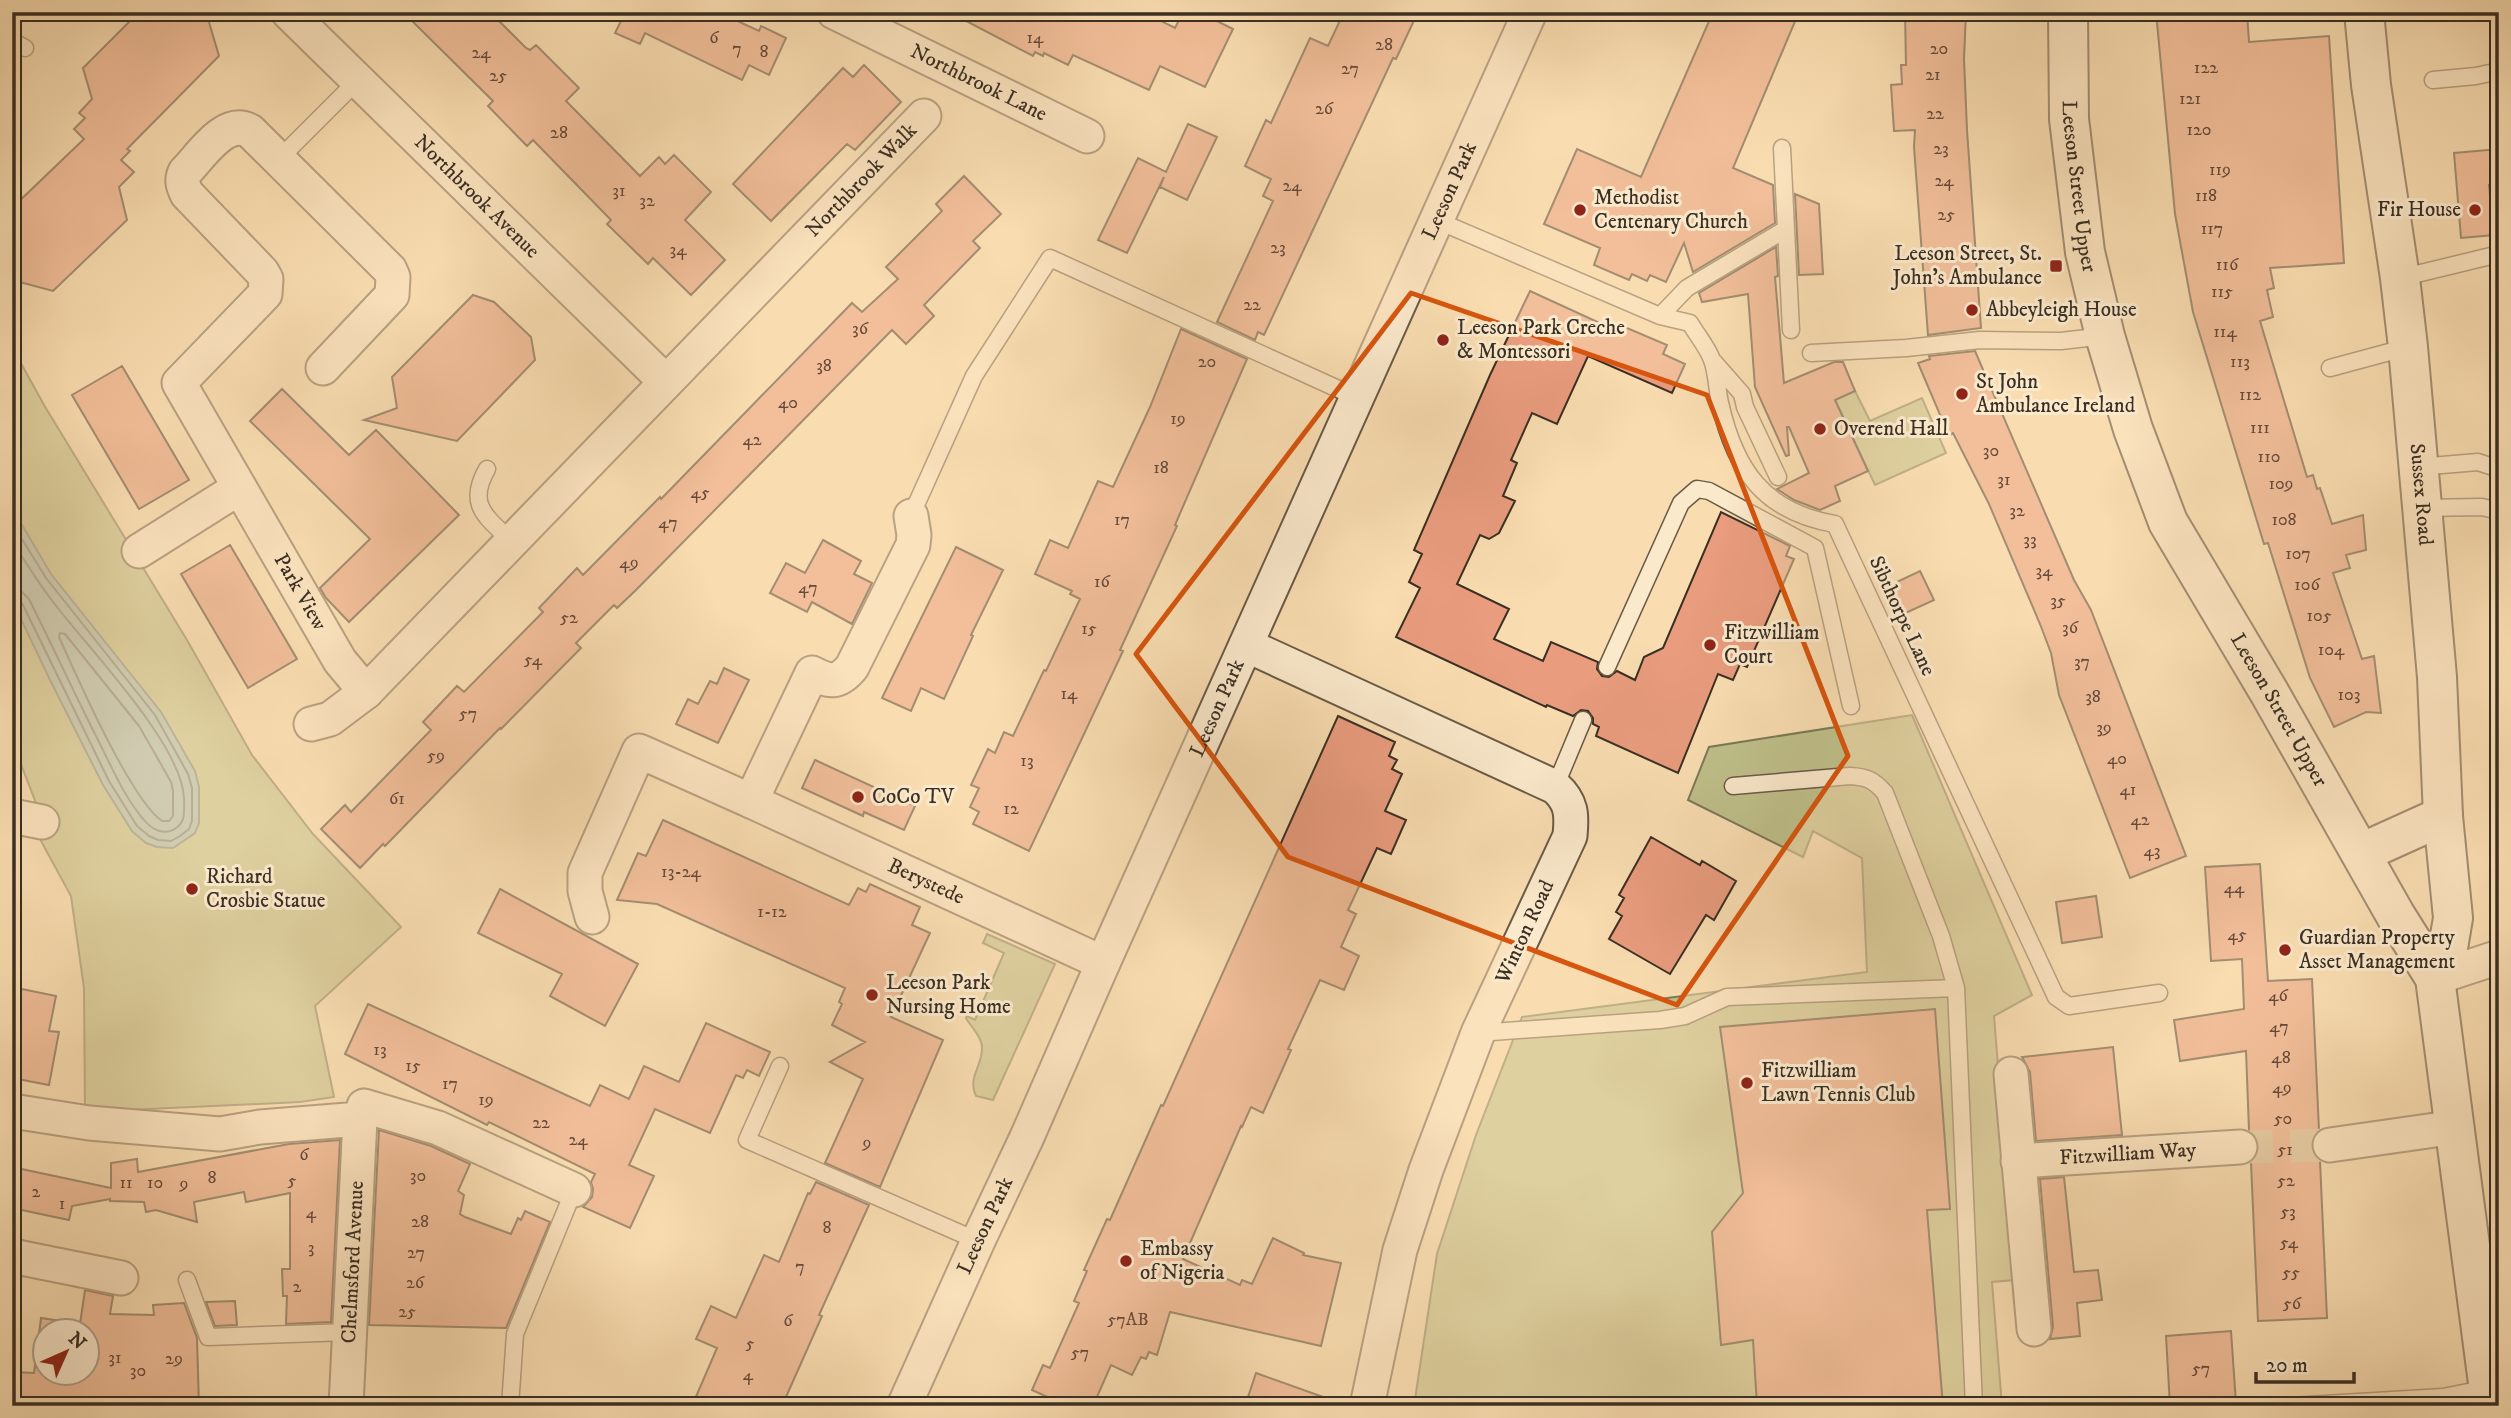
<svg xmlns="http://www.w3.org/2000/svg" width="2511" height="1418" viewBox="0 0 2511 1418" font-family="'IM FELL DW Pica',serif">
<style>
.green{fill:#bfc08b;stroke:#7c7858;stroke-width:2}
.water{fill:#a0bab3;stroke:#77827a;stroke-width:2}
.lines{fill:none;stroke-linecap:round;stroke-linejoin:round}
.shore{stroke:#6d746c;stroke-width:2}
.building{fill:#e99c7e;stroke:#3a2f24;stroke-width:2;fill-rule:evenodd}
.minor-tunnel{stroke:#d3ba95;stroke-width:33;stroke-dasharray:33 17;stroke-linecap:butt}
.service-casing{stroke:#6a5a47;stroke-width:19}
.minor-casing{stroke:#6a5a47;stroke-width:37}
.secondary-casing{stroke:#3a2f24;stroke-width:42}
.service{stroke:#fbe9cc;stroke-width:16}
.minor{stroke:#fbe9cc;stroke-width:33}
.secondary{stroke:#fbe9cc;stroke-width:38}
.marked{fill:none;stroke:#d7550e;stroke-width:5;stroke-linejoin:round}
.poi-dot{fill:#8f2418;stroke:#fbe9cc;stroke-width:2.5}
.labels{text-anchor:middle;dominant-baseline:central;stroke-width:6;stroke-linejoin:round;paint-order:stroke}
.number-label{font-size:18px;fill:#664a3a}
.street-label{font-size:21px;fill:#3a2f24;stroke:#fbe9cc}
.poi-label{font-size:21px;fill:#3a2f24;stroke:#fbe9cc;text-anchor:start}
</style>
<rect width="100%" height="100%" fill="#f9ddb1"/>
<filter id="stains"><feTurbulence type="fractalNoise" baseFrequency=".00286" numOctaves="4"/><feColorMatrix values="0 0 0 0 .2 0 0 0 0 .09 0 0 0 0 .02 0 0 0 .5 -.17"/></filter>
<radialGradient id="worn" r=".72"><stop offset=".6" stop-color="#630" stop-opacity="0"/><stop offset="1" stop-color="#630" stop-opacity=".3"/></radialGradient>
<path class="green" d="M12,347L44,405L187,640L252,755L313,834L401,927L315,1006L334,1097L300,1102L85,1112L84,988L71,896L41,841L39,811L12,741Z
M1855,391L1870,421L1922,398L1946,453L1875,485L1835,400Z
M1912,715L2032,995L1994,1016L2015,1280L1992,1282L2002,1406H1414L1437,1254L1476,1135L1522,1017L1867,972L1862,858L1813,831L1803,857L1688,800L1709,747Z
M987,934L1055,964L993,1100L976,1096C967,1077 983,1066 982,1047C982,1037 971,1027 966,1018L967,1016L975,1020L1004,953L983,943Z"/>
<path class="water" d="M12,508L51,574L161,712L195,771L199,787V823L195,833L173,848L157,847L146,843L132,831L103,785L49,678L12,600Z"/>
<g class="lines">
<path class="shore" d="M12,523L46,578L155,715L188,774L192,788V821L189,829L180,836L171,841L158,840L149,836L137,826L109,781L22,603L12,599
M12,541C26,563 40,586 57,607C90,650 183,746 184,799C184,810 186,822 176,828C165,836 152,830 144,820C125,798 112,768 99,742C75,695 53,647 29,599L22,592L12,590
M60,633L65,634L139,726L154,752L171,782L173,791V816L169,821H162C131,800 77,677 59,637Z"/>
</g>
<path class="building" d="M139,12H206L219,56L127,149L130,151L121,160L134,172L119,187L127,220L53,291L12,280V208L84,139L74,129L85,118L79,113L92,99L83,68Z
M403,12H490L526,48L530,50L536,45L579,88L566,101L640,176L659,157L665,164L674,155L711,192L685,220L725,260L691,295L653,258L648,264L607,224L611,220L533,140L527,146L488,106L493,101Z
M603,12H718L759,31L761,26L786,38L769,75L749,65L742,80L645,33L640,44L615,33L621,21Z
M949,12H1143L1175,28L1183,12H1199L1233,29L1205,87L1160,66L1149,90L1073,55L1068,65L1044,53L1043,56L1035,52L1033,56Z
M1344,12H1418L1396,59L1393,58L1264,335L1258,332L1255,340L1217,322L1273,201L1263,196L1271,179L1245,166L1266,120L1271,123L1310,38L1328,46Z
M1713,12H1799L1733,168L1773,185L1775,223L1693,272L1684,243L1666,282L1650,275L1647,281L1632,274L1629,280L1594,265L1600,248L1544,224L1577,149L1641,177Z
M1905,12H1966L1964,59L1967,130L1981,328L1928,335L1914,147L1915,130L1894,131L1891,85L1902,84L1901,65H1906Z
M2156,12H2247L2249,42L2329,36L2344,263L2270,268L2274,288L2267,290L2273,317L2260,321L2307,477L2313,475L2317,489L2320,488L2332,524L2363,515L2366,550L2346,555L2350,568L2333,573L2362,659L2374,656L2381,713L2366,712L2334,727L2310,678L2268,543L2264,544L2193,312L2175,214Z
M864,65L901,102L855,150L847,144L771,221L733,184L843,68L853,77Z
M1188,124L1217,137L1187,200L1160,187L1164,177L1127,253L1098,240L1138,158L1166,172Z
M2499,149V184L2489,185L2494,235L2461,238L2454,153Z
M964,176L1001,214L973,241L980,248L924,305L934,316L906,344L892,330L636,590L617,608L614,605L576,643L581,648L501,729L500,728L385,846L383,844L360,868L321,829L345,805L351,812L431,730L423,722L457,686L464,692L543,612L539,608L577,568L583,575L660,497L661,499L852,303L862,312L898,279L886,267L942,211L936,204Z
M1795,194L1819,204L1823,274L1799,275Z
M1776,247L1778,276L1775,277L1784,383L1834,362H1843L1855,391L1835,400L1868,471L1835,486L1840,501L1820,510L1794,500L1777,489L1809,473L1789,427H1787L1789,455L1786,456L1755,387L1748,294L1702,302L1699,293Z
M1530,291L1617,331L1620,325L1667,345L1663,354L1685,364L1672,393L1588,356L1557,424L1532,413L1511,460L1517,463L1503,496L1515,501L1499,533L1489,539L1480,535L1457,584L1509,609L1494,639L1543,661L1551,642L1598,662L1597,669L1602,676L1609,677L1617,671L1635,680L1644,657L1663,648L1721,512L1790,546L1786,556L1794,559L1747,667L1740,664L1733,680L1718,674L1678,773L1596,736L1599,727L1593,724V718L1588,711L1581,710L1573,716L1547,705L1546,707L1396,637L1420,588L1409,582L1422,554L1414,550L1490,375Z
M473,295L494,302L531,337L535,360L457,441L364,420L397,408L392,377Z
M1181,329L1247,359L1175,525L1177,526L1120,650L1123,651L1029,851L973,824L979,812L970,807L979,788L971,785L988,749L995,753L1004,732L1013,736L1044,670L1046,671L1080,599L1070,594L1072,591L1035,574L1050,540L1068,548L1098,481L1113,487L1150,407Z
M1975,351L2074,580L2091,610L2186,856L2130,878L2059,695L2051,653L2040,624L1989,504L1953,433L1949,436L1918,363L1930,359L1929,356Z
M122,366L189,480L139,509L72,395Z
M282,389L349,455L376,430L459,515L349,622L326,598L320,588L370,539L250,421Z
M823,540L861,561L854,574L872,583L852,624L812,602L807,612L770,593L786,563L805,573Z
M230,545L297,659L248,688L181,574Z
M956,547L1003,570L971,635L973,636L944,699L921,688L911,711L882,698Z
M1920,571L1934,600L1897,617L1884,588Z
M724,668L749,680L718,743L676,724L688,699L698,704L710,681L717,684Z
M1338,716L1395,742L1389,756L1397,760L1392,769L1402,774L1385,811L1406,820L1391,854L1377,848L1348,910L1356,914L1341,947L1359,956L1344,990L1320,980L1288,1049L1291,1050L1263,1113L1251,1107L1242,1127L1241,1126L1183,1259L1240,1285L1242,1280L1252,1284L1273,1238L1304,1253L1303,1255L1341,1263L1321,1346L1170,1312L1157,1355L1149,1352L1146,1359L1141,1357L1132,1375L1111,1365L1093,1406H1067L1032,1390L1043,1365L1050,1368L1079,1303L1074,1301L1087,1271L1084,1270L1107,1219L1110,1220L1161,1105L1163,1106Z
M815,760L915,806L904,830L864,812L863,816L802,788Z
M663,820L849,905L858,888L866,892L870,884L920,907L912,925L930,933L891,1017L943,1040L880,1187L825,1163L863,1079L830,1062L865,1042L832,1025L842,1004L839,1002L845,988L657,904L617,900L638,853L646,856Z
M1651,837L1700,865L1702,861L1736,881L1714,920L1706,915L1670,974L1609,939L1622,916L1616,912L1624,898L1619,895Z
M2260,864L2268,981L2312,979L2319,1130L2312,1137L2311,1147L2315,1156L2320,1161L2327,1318L2258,1321L2251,1163L2257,1156L2259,1146L2256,1137L2249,1130L2246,1051L2180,1061L2174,1020L2244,1009L2242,959L2211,961L2205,867Z
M500,889L638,964L605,1026L550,996L562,974L478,933Z
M2096,896L2102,937L2062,943L2056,902Z
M12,987L56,996L49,1031L59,1032L49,1085L12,1078Z
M368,1004L590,1106L600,1085L629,1099L644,1066L679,1082L706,1023L770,1052L759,1076L747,1070L743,1078L736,1075L710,1133L655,1109L629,1165L654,1176L630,1228L583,1207L592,1197L593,1189L591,1182L595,1174L489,1122L487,1125L345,1054Z
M1935,1009L1950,1209L1927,1210L1943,1406H1757L1753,1340L1721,1345L1712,1232L1743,1193L1720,1027Z
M2113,1047L2122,1135L2036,1141L2030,1072L2022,1057Z
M379,1130L431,1146L470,1164L458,1191L464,1195L460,1214L465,1217L511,1234L518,1218L521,1220L525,1211L550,1222L506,1328L369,1325Z
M340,1140L331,1322L286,1324L287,1296H283L282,1269H290V1193L246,1202L244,1192L194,1202L197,1222L156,1210L146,1212L144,1202L110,1201V1199L72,1206L69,1220L12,1208V1167L111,1188V1163L137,1159L138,1172L289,1144Z
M2064,1177L2074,1272L2098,1270L2102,1300L2077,1303L2080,1336L2050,1339L2053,1327L2040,1179Z
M816,1182L869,1205L819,1315L822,1316L782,1406H692L717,1348L696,1339L711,1306L736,1318L764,1255L779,1262L808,1193L810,1194Z
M85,1290L113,1296L110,1314L154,1315L153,1305L184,1303L197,1338L199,1406H12V1372L34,1373L41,1318L80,1324ZM46,1331H88V1373H46Z
M235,1301L237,1325L215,1326L206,1302Z
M2231,1331L2236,1403L2170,1406L2166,1336Z
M1256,1373L1337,1402L1336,1406H1245Z"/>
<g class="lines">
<path class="minor-tunnel" d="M2240,1147L2330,1145"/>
<defs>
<path id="service" d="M12,41L25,48
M2433,80L2476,76L2499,71
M1782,148L1791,330
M279,159L357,81
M1436,220L1660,316L1690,323C1697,335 1708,348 1712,360C1717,373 1717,390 1720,403C1735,470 1764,512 1835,524L2056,997L2069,1006L2159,993
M2400,278L2499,254
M1660,316L1687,288L1786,229
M1811,353L1906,348L1980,340L2061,341L2105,336
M1714,362L1742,394L1745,407L1778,477
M2330,368L2408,347
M2418,467L2478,462L2499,469
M487,469C466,506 487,517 512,542
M2422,508L2482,507L2499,511
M911,516L974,376L1050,258L1358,398
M1607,667L1681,503L1697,489L1709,491L1815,548L1851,706
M1555,787L1583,720
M1956,988L1974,1406
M1478,1033L1660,1020L1685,1016L1727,997L1956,988L1941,936L1885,793C1874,780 1867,777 1850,776L1733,786
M780,1066L747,1140L978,1241
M187,1280L208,1337L349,1332
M510,1406L515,1334L574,1190
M2291,1406L2443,1397L2488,1388"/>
<g id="minor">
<path id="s1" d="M288,12L666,382"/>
<path id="s2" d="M834,12L1087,136"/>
<path id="s3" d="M323,368L392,295L393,277L390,270L250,131C225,117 201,156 185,172C181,180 183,186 187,194L262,272L266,279L265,294L179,383L340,661L366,692"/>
<path id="s4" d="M911,516L914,535L913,545L852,667C838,684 830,682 812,673L751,801L1103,963"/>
<path d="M139,551L239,488"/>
<path d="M1246,645L1555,787C1572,802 1572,815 1570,836L1478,1033L1426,1170L1400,1250L1367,1406"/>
<path id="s5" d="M311,724L330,719L366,692L924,116"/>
<path d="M12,816L42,822"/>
<path d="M592,917L585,891V873L639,751L751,801"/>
<path d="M2435,978L2499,957"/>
<path d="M2011,1074L2034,1329"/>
<path d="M12,1111L89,1123L220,1134L260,1127L360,1119L364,1106L438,1128L574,1190"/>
<path d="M2330,1145L2456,1127"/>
<path id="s6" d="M2018,1161L2240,1147"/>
<path d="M12,1256L121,1278"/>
<path id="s7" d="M346,1406L360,1119"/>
<path id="s8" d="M904,1406L978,1241L1027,1137L1103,963L1530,12"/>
</g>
<g id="secondary">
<path id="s9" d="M2068,12L2069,119L2085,252L2105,336L2133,429L2168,522L2269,692L2396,916L2435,978L2491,1406"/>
<path id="s10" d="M2364,12L2371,85L2400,278L2408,347L2437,677L2443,816L2453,918L2448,948L2435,978"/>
<path d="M2361,853L2443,816"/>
</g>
</defs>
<use href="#service" class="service-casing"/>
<use href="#minor" class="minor-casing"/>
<use href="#secondary" class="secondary-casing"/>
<use href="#service" class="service"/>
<use href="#minor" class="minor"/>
<use href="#secondary" class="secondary"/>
</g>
<path d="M0 0H2511V1418H0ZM1411,293L1707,395L1848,756L1677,1005L1288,857L1136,654Z" fill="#f9ddb1" fill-opacity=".55" fill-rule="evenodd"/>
<path class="marked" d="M1411,293L1707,395L1848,756L1677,1005L1288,857L1136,654Z"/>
<g class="poi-dot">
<circle cx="1580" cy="210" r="7"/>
<circle cx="2475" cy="210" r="7"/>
<rect x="2049" y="259" width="14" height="14" rx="3.5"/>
<circle cx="1972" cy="310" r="7"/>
<circle cx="1443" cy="340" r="7"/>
<circle cx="1962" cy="394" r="7"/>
<circle cx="1820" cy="429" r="7"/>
<circle cx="1710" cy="645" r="7"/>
<circle cx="858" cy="797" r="7"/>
<circle cx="192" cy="889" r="7"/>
<circle cx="2285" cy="950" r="7"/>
<circle cx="872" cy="995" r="7"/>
<circle cx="1747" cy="1083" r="7"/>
<circle cx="1126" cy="1261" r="7"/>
</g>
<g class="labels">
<g class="number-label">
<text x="714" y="38">6</text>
<text x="1035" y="38">14</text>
<text x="1384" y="45">28</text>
<text x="737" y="49">7</text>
<text x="1939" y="49">20</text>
<text x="764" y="52">8</text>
<text x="481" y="53">24</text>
<text x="2206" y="68">122</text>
<text x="1350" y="69">27</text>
<text x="1933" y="75">21</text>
<text x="498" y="76">25</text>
<text x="2190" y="99">121</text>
<text x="1324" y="109">26</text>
<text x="1935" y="114">22</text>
<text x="2199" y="130">120</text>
<text x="559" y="133">28</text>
<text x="1941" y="149">23</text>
<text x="2220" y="170">119</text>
<text x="1944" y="181">24</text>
<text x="1292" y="186">24</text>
<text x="619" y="191">31</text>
<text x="2206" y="196">118</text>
<text x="647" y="201">32</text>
<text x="1946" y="215">25</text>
<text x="2212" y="229">117</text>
<text x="1278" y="248">23</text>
<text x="678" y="250">34</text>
<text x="2227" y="265">116</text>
<text x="2222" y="292">115</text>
<text x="1252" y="305">22</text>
<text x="860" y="329">36</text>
<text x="2225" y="332">114</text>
<text x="1207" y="362">20</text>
<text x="2240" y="362">113</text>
<text x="824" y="366">38</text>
<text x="2250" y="395">112</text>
<text x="788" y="403">40</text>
<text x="1178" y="419">19</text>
<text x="2260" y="428">111</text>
<text x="752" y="440">42</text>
<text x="1991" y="451">30</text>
<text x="2269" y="457">110</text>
<text x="1161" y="468">18</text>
<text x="2004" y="480">31</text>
<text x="2281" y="484">109</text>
<text x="700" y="493">45</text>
<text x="2017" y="511">32</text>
<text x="1122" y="520">17</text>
<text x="2284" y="520">108</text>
<text x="668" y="523">47</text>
<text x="2030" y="540">33</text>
<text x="2298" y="554">107</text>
<text x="629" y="563">49</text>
<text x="2044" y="571">34</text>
<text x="1102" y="582">16</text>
<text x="2307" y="585">106</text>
<text x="808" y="588">47</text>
<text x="2058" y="601">35</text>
<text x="2319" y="616">105</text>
<text x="569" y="618">52</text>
<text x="2070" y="628">36</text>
<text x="1089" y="629">15</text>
<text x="2331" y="650">104</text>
<text x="533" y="660">54</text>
<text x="2082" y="662">37</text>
<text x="1069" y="694">14</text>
<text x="2349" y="695">103</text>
<text x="2093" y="697">38</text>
<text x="468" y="714">57</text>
<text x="2104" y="728">39</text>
<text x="436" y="756">59</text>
<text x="2117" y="759">40</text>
<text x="1027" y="761">13</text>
<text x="2128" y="790">41</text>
<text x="397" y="799">61</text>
<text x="1011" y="809">12</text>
<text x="2140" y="820">42</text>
<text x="2152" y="851">43</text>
<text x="681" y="872">13-24</text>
<text x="2234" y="888">44</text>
<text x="772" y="912">1-12</text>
<text x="2237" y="935">45</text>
<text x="2278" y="996">46</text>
<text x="2279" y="1027">47</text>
<text x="380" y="1050">13</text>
<text x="2281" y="1058">48</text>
<text x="413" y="1066">15</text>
<text x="450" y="1084">17</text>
<text x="2282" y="1088">49</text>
<text x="486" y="1100">19</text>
<text x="2283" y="1119">50</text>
<text x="541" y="1123">22</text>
<text x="578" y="1140">24</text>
<text x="867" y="1143">9</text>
<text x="2285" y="1150">51</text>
<text x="304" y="1155">6</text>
<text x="418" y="1176">30</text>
<text x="212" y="1178">8</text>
<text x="292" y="1181">5</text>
<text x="2286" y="1181">52</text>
<text x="126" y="1183">11</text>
<text x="155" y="1183">10</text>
<text x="184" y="1184">9</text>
<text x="36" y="1192">2</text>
<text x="62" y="1204">1</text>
<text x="2288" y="1212">53</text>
<text x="311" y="1213">4</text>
<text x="420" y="1222">28</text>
<text x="827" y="1228">8</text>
<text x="2289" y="1243">54</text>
<text x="311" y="1248">3</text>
<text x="416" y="1253">27</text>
<text x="800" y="1267">7</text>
<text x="2291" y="1273">55</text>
<text x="415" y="1283">26</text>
<text x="297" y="1287">2</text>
<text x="2292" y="1304">56</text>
<text x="407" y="1312">25</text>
<text x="1128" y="1320">57AB</text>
<text x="788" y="1321">6</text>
<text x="750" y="1344">5</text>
<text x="1080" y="1353">57</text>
<text x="115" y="1358">31</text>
<text x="174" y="1359">29</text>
<text x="2201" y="1369">57</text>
<text x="138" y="1371">30</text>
<text x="748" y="1375">4</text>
</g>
<g class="street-label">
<text stroke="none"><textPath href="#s2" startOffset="161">Northbrook Lane</textPath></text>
<text stroke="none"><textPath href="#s5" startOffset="777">Northbrook Walk</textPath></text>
<text stroke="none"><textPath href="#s9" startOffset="175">Leeson Street Upper</textPath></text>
<text stroke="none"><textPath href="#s8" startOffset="1332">Leeson Park</textPath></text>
<text stroke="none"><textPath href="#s1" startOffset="264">Northbrook Avenue</textPath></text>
<text stroke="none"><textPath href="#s10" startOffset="486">Sussex Road</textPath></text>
<text stroke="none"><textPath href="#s3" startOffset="926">Park View</textPath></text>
<text transform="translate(1902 616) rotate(65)">Sibthorpe Lane</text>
<text stroke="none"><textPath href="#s8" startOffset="765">Leeson Park</textPath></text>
<text stroke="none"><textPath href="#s9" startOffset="742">Leeson Street Upper</textPath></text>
<text stroke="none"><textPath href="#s4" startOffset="546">Berystede</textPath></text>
<text transform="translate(1525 932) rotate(-65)">Winton Road</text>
<text stroke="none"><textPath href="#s6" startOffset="110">Fitzwilliam Way</textPath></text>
<text stroke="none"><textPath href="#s8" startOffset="198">Leeson Park</textPath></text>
<text stroke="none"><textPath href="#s7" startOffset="144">Chelmsford Avenue</textPath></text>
</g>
<g class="poi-label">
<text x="1594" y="198">Methodist<tspan x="1594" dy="24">Centenary Church</tspan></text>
<text x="2461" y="210" text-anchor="end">Fir House</text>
<text x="2042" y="254" text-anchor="end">Leeson Street, St.<tspan x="2042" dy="24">John's Ambulance</tspan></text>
<text x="1986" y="310">Abbeyleigh House</text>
<text x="1457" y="328">Leeson Park Creche<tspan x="1457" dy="24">&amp; Montessori</tspan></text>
<text x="1976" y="382">St John<tspan x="1976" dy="24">Ambulance Ireland</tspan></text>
<text x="1834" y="429">Overend Hall</text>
<text x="1724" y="633">Fitzwilliam<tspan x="1724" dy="24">Court</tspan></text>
<text x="872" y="797">CoCo TV</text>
<text x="206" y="877">Richard<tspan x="206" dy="24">Crosbie Statue</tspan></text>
<text x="2299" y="938">Guardian Property<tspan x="2299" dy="24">Asset Management</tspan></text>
<text x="886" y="983">Leeson Park<tspan x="886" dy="24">Nursing Home</tspan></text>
<text x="1761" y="1071">Fitzwilliam<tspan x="1761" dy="24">Lawn Tennis Club</tspan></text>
<text x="1140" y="1249">Embassy<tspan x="1140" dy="24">of Nigeria</tspan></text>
</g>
</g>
<rect width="2511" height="1418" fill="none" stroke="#f9ddb1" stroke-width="42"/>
<rect x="14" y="14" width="2483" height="1390" fill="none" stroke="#3a2f24" stroke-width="3.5"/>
<rect x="21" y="21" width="2469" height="1376" fill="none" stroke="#3a2f24" stroke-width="2"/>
<g transform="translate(66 1352) rotate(45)"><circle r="33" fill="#fbe9cc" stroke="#ae9f89" stroke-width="2"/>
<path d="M0-5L12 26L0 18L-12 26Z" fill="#8f2418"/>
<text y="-10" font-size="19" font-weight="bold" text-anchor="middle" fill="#3a2f24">N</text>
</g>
<path d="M2256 1372v10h98v-10" fill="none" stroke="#3a2f24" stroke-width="3.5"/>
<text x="2266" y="1372" font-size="21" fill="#3a2f24" stroke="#fbe9cc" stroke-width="5" paint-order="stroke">20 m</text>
<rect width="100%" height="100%" filter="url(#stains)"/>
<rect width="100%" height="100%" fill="url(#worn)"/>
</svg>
